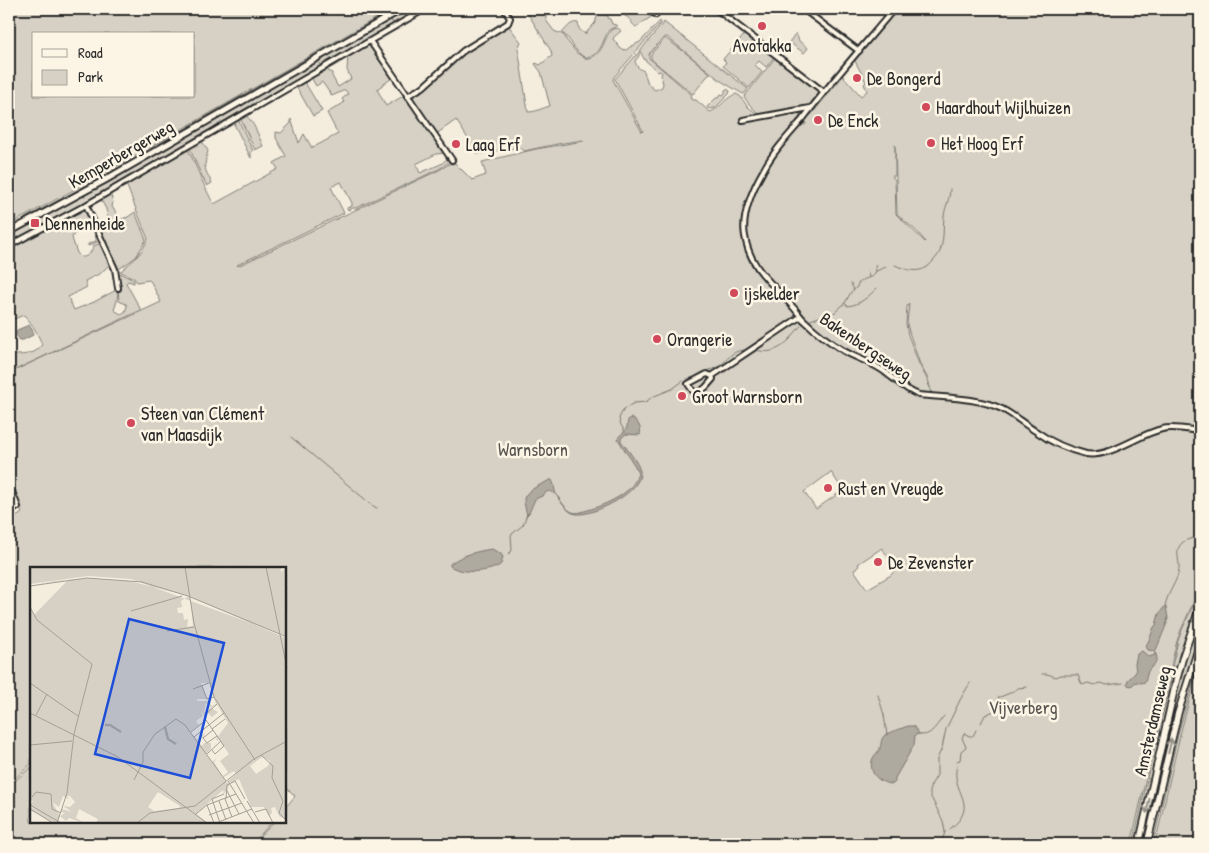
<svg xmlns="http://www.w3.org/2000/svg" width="1209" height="853" viewBox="0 0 1209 853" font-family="'Patrick Hand',sans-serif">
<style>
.green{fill:#d6d1c4;stroke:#807e78;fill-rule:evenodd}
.water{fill:#afaaa0;stroke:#7a7771}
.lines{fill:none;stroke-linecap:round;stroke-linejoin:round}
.stream{stroke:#7a7771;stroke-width:1}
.street-casing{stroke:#2b2b2b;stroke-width:8}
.secondary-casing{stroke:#2b2b2b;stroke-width:9}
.primary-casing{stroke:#2b2b2b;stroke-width:9}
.street{stroke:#fcf5e5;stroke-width:4}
.secondary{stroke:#fcf5e5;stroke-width:5}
.primary{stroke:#fcf5e5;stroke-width:5.5}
.oneway{stroke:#949088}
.poi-dot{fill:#d1495b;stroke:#fcf5e5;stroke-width:2}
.labels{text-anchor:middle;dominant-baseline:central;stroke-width:5;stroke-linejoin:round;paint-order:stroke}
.poi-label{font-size:18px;fill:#2b2b2b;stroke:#fcf5e5;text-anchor:start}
.street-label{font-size:18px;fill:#2b2b2b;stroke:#fcf5e5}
.park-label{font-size:18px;fill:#565451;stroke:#fcf5e5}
.inset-river{fill:none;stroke:#afaaa0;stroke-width:2.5}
.inset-road{fill:none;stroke:#a49f96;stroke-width:1}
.view{fill:#1d4ed8;fill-opacity:0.15;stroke:#1d4ed8;stroke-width:2.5}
.inset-edge{fill:none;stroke:#2b2b2b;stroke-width:2.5}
</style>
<rect width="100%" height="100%" fill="#f4edde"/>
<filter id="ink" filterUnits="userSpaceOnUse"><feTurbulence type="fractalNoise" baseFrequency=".02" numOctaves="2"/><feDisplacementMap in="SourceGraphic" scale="10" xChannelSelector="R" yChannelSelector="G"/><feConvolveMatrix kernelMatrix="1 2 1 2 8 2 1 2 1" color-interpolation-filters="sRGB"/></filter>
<g filter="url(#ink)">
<path class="green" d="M9,9H392L114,168L9,225ZM34,34H194V96H34Z
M406,9H423L395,25L391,20L394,25L323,67L317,60L368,30L386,24L390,18Z
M525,9H553L546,15V20L548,23L554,31L564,35L567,41L577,53L586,59C605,55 602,40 612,29L618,28L621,31L614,37L613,39L621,49L626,50L630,47L640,42L660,21L661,23L614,77L613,80L642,132L643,131L615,79L639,52V56L635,61C636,66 639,69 644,71L648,84L655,90L662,87L663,84L661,75L662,73L660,71L658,72L644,59L640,51L664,22L748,89L745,93L743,94L721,81L667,37H664L649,54V58L692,95L691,97L693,100H696L710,112C721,108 726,97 736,94L740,96L747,106L756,113H758L749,104L744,97L775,58L777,57L822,93L811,107L800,109V120L768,160L770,162L801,123L805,125L806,124L804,120L807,115L809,116L811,115L843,76L861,96L867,91L864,84L866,82L855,61L889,20L883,26L884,23L896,9H1200V431C1188,429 1174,426 1162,428C1139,433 1110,457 1086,453C1069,450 1051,441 1037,432C1022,422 1008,410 991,403C974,397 953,397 934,396L931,391L928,379L920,364L910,335L907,324L909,304L907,306L906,324L908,335L919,364L927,379L932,397C954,397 984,400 1003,410C1016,417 1026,426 1038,434C1052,443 1070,451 1087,455C1109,459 1141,435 1162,430C1174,427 1189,431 1200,432V587L1181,630L1177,641L1172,661L1170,680L1146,778L1131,844H253L274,822H285V808L295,796L285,786V568H31V764L9,784V522L22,513L20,509L9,481V373L161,302L151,282L149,280L137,282L134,278L121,272V271C134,259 140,257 148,239L126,184L187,148C197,166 203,186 214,204L278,169L274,163L286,156L276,138V132L281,133L291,123V119L299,143L304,134L312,148L338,134L327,113L342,104L344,102L342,99L348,94L345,90L332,96L322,82L316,86L311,77L325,69L332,73V76L338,87L351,79L347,70L348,55L368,44L392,78L377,89L386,106L405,95L445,153L436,154L416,164L420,173L441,164L448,158L449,162L439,169L356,208H353L348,210L347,208L352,206V203L341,182L331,187L344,213L237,265L238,266L439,170L451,163H455L472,180L486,175L482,162L536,149L584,141L583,140L557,144L524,151L521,148H515L478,154L456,120L435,135L410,99V96L423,88L464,52L508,25L521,42L518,48L519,54L528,112C536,112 542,108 550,106L541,72L535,64L536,63L540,65L552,56L551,51ZM895,145L897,214C906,223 919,231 925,242L896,214L895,180L892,176H895ZM831,472L842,489V491L816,509L804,492ZM882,548L896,569L891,575L867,589L854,570L859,566L858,564Z
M624,9H641L649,16L651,14L652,15L651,17L636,27C631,24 631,18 625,16Z
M599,10H602V15H608V18L610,19L612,24L616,25L617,26L609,30C601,42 603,54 586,58C573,52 572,39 562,33C567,28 571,21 578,23L579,29L585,34L595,23Z
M796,33L799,41L808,48L804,53L789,42Z
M745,34L774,57L766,67L759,61L755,65L762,72L749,88L723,66L726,62L723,59Z
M665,38L686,53L710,73L693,94L651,59V54Z
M313,55L314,57L151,151L150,149L293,66Z
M316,61L322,67L85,204L9,244V235L19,229L36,223L48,214Z
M850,63H853L811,113L810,112Z
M304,81L322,111L313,116L296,86Z
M727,89L730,91L729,94L715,108L709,109L707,107L716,98H718L721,94L723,95L725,93V90Z
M245,115C254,121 258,135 263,146L255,150L240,118Z
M238,119L253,151L251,152V158L233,122Z
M201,140L202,141L208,151C204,167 203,167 212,183L207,186C200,173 195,160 189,147Z
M148,151L149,152L38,215L25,220V218L98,179Z
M110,192L113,202L112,207L116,212L118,220L128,217L135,212L146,240L136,257L119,269L116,268L99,230L110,224L106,209L100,198Z
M84,207L87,208L100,241L88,246V244L96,241V238L91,225C81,228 76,228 72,238L77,253L81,257C87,258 92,252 93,246L99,244H103L111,263L101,273L85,281L87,287L68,297L74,310L94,302L118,289L117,301L114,310L121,314L125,312L127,306L126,304L119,301L117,273H119L134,280V283L128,281L126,283L141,310L9,373V355C20,355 36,356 42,344C37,333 33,324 24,315L9,321V247Z
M9,487L17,509L9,517Z
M1200,590V601L1174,681L1151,780L1147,778L1171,681L1173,662L1178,641L1182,630Z
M1200,612V638L1189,671L1145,844H1141L1185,657Z
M1200,649V658L1179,731L1153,844H1149L1178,724Z
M1200,661V844H1155L1181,731Z
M31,767V822H272L252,844H9V786Z
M1147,780L1151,781L1137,844H1133Z"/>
<path class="water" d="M29,325L33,331V335L23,340H20L16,335L17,330Z
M631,418C638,421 642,428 640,435L626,434L621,438V441C627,449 638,462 640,471C643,492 594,516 576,514C562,512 561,492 548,491L542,496L535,499L529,513L527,515C526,510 524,504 524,499C525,490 543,484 550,480H552C554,484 554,486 555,491C557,498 565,509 572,512C578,514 583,511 588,510C605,505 637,492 638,471L618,439C619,435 621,435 624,432C628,428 627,424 628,420Z
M492,549L501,554L503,557L501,564C491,573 461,574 450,566V564C461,555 478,551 492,549Z
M1165,606L1166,607L1168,618L1167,623L1156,650L1155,651L1157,658L1156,662L1148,671L1145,682L1141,683L1136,682L1131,686L1128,685L1127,683L1128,680L1136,672L1135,664L1137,654L1142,651L1149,657L1155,655L1154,651L1148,650L1146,646L1150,638L1154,627L1156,625L1159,614Z
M908,726H914L919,734L915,735L914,745L895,778V782L893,784C879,784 867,772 873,758C875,754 879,752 880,748C882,741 880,740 886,734Z"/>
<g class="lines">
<path class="stream" d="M876,265L875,267L876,271
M895,265C908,271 923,275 933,261C937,257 940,253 941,248C944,237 943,227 944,216C945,207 950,199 950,189
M867,271L869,277
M851,284L854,290
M844,303L848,306C861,304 868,297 877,288
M808,321L819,317L834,313L845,303L851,292L857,287C857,280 867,279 873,276L876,271L886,267
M756,350C771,355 782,348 792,337C795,333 798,328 802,325
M709,370C729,367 725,349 748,350
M687,379L695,377L703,372
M625,432L621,425L619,419L620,416L624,409L634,403L646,402L652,397L672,389L683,381
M291,437L373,506L377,508
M508,554L511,552L512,550L511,535L523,525L527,514
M1165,606C1167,593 1178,581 1179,569C1180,561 1174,550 1182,543C1186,539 1194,538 1200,537
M1042,674H1047L1056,677L1061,675H1078L1082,685L1088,683L1094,685L1101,683L1107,685L1123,683
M878,695L884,715L887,735
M981,723L985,715L996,710L998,698L1000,697L1010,693L1018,688L1027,687
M919,734C930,739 937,724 944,716
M957,761L960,760L961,751L966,747L962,738L964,733L969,736H973L976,730
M950,829C982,804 949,792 957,765
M945,832L943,821L930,795V787L937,775V759L942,748L946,729L960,700L970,683
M941,844L945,832"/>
<defs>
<path id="street" d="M648,9L656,15
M716,9L824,92
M803,9L859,51
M894,9C863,46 831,82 802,120C788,136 773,152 763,171C753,188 741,216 745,236C750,269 772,283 793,307C797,311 800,317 805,321C816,332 831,343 844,351C856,358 870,362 882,370C894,378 904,390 919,395C946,398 976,397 1002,409C1014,415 1025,425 1037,432C1051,442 1069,450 1086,454C1110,458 1139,434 1162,429C1174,426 1189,430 1200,431
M370,41L452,160
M407,96L423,87L463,51L508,23L510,18L504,9
M743,120L810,108
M86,205L115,269L118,288
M9,246L86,205L425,9
M707,374L712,376L713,379L706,387L696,395L688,384Z
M712,376L800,317
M9,484L18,507"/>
<path id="secondary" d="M9,232L105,180L402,9"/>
<path id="primary" d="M1139,844L1176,682L1183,656L1200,607
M1147,844L1178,713L1200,643"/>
</defs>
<use href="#street" class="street-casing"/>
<use href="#secondary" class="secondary-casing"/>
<use href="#primary" class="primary-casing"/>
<use href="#street" class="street"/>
<use href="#secondary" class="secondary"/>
<use href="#primary" class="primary"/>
</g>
<defs><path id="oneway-shaft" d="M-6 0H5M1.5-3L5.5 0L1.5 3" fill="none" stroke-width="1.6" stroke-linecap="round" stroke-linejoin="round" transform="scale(1.25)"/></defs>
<g class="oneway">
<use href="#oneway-shaft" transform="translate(1170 746) rotate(-77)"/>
<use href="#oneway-shaft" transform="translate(1148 806) rotate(102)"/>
</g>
</g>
<g class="poi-dot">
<circle cx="762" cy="26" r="5"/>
<circle cx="857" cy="78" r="5"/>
<circle cx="926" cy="107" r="5"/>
<circle cx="818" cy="120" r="5"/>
<circle cx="931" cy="143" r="5"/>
<circle cx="456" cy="144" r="5"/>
<rect x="30" y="218" width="10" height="10" rx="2.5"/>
<circle cx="734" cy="293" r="5"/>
<circle cx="657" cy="339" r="5"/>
<circle cx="682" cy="396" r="5"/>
<circle cx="131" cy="423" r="5"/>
<circle cx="828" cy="488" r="5"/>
<circle cx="878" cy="562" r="5"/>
</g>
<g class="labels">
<g class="poi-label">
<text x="762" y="45" text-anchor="middle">Avotakka</text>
<text x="867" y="78">De Bongerd</text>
<text x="936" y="107">Haardhout Wijlhuizen</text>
<text x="828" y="120">De Enck</text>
<text x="941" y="143">Het Hoog Erf</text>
<text x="466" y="144">Laag Erf</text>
<text x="45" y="223">Dennenheide</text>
<text x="744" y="293">ijskelder</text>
<text x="667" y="339">Orangerie</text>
<text x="692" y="396">Groot Warnsborn</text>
<text x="141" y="413">Steen van Clément<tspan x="141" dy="21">van Maasdijk</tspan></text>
<text x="838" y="488">Rust en Vreugde</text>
<text x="888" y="562">De Zevenster</text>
</g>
<g class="street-label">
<text transform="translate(121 154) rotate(-30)">Kemperbergerweg</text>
<text transform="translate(866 346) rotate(34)">Bakenbergseweg</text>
<text transform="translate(1152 721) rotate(-77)">Amsterdamseweg</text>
</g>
<g class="park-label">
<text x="533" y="449">Warnsborn</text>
<text x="1023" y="707">Vijverberg</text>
</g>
</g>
<g transform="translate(30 567)">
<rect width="256" height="256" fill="#f4edde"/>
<path d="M0,0H251V5L256,0V69L101,12L58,9L0,17ZM58,11L99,14L159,29L151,34L152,40L147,41L148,46H153L154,53L158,52L157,60L163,59L160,30L256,71L257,174L252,176L256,174V253L249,249L245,240L241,241L242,246L239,249L234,240H221L209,212L202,216L198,214L206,207L204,204L194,210L193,209L198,205L190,194L199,187L188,171V174L186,172L198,156L187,137L181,141L188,145L182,150L177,145L181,140L176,136L174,145L176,146L174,148L171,144L173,149L166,154L169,158L160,165L167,173L175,166L173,171L167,173L172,179L174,176H181V182L176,187L182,195L187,191L184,195L196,215L200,217L194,227L193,223L166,247L178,256H66L68,252L49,242L46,251L54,256L39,251L36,254L30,249L27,255L31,256H24L0,243V240L7,243L0,239L3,234L0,233V41L4,48L38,13L0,19L25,14ZM171,116H179L186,137L182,139L178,134H167V132H177ZM232,190L240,194L238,199L226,207L220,199ZM128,225L150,239L149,241L124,244L118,240ZM33,229L39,232L37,229H40L45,235L40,240L33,239L42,245L32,242L31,245L35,246L30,249L22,235L29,240Z" fill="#d6d1c4" fill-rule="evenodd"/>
<path class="inset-river" d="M75,158H80L91,165M135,160L138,172L146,177"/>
<path class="inset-road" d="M155,0L164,56L184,130L225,193M236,0L257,101M0,19L57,11L112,15L158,29L257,70M0,40L7,53L62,97L44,167M101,44L152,29M137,64L164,60M0,116L48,149M172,119L177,132L184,130M163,122L179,116M0,146L88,190L177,256M6,148L17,127M174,149L187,137M182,162L195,152M183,163L173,171L177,176L187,169M161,165L176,153L194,179L185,187L182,183M164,170L194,146M0,178L42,174M177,187L191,174M231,188L243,199L242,211L253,234L249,246L257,254M104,213L113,195V185L125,167L146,152L155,158L196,214M198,214L224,256M196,222L209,247M2,230L6,225L21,227L22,242L31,246M195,232L202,250M196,232L197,218L205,214L215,232M189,234L196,253M217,234L230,256M0,238L31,256M177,238L184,256M0,242L23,256M225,245L236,242L243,256M166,247L177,238L206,227M179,248L212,236M27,256L37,226L44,167M107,256L120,246L165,239L224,192L257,174M186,256L222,242M190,256L182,232L194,227"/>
<path class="view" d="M99,52L194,76L160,211L65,187Z"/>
<rect width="256" height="256" class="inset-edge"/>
</g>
<rect width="1209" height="853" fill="none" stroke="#fcf5e5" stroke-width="30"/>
<rect x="15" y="15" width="1179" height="823" fill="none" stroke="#2b2b2b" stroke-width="2" filter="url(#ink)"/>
<rect x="32" y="32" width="162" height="65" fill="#fcf5e5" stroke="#a8a49b"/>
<rect x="42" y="49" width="25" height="8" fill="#fcf5e5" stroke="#a8a49b"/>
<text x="78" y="58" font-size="15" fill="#2b2b2b">Road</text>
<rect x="42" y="70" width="25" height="15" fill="#d6d1c4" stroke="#a8a49b"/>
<text x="78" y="82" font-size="15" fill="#2b2b2b">Park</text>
</svg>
